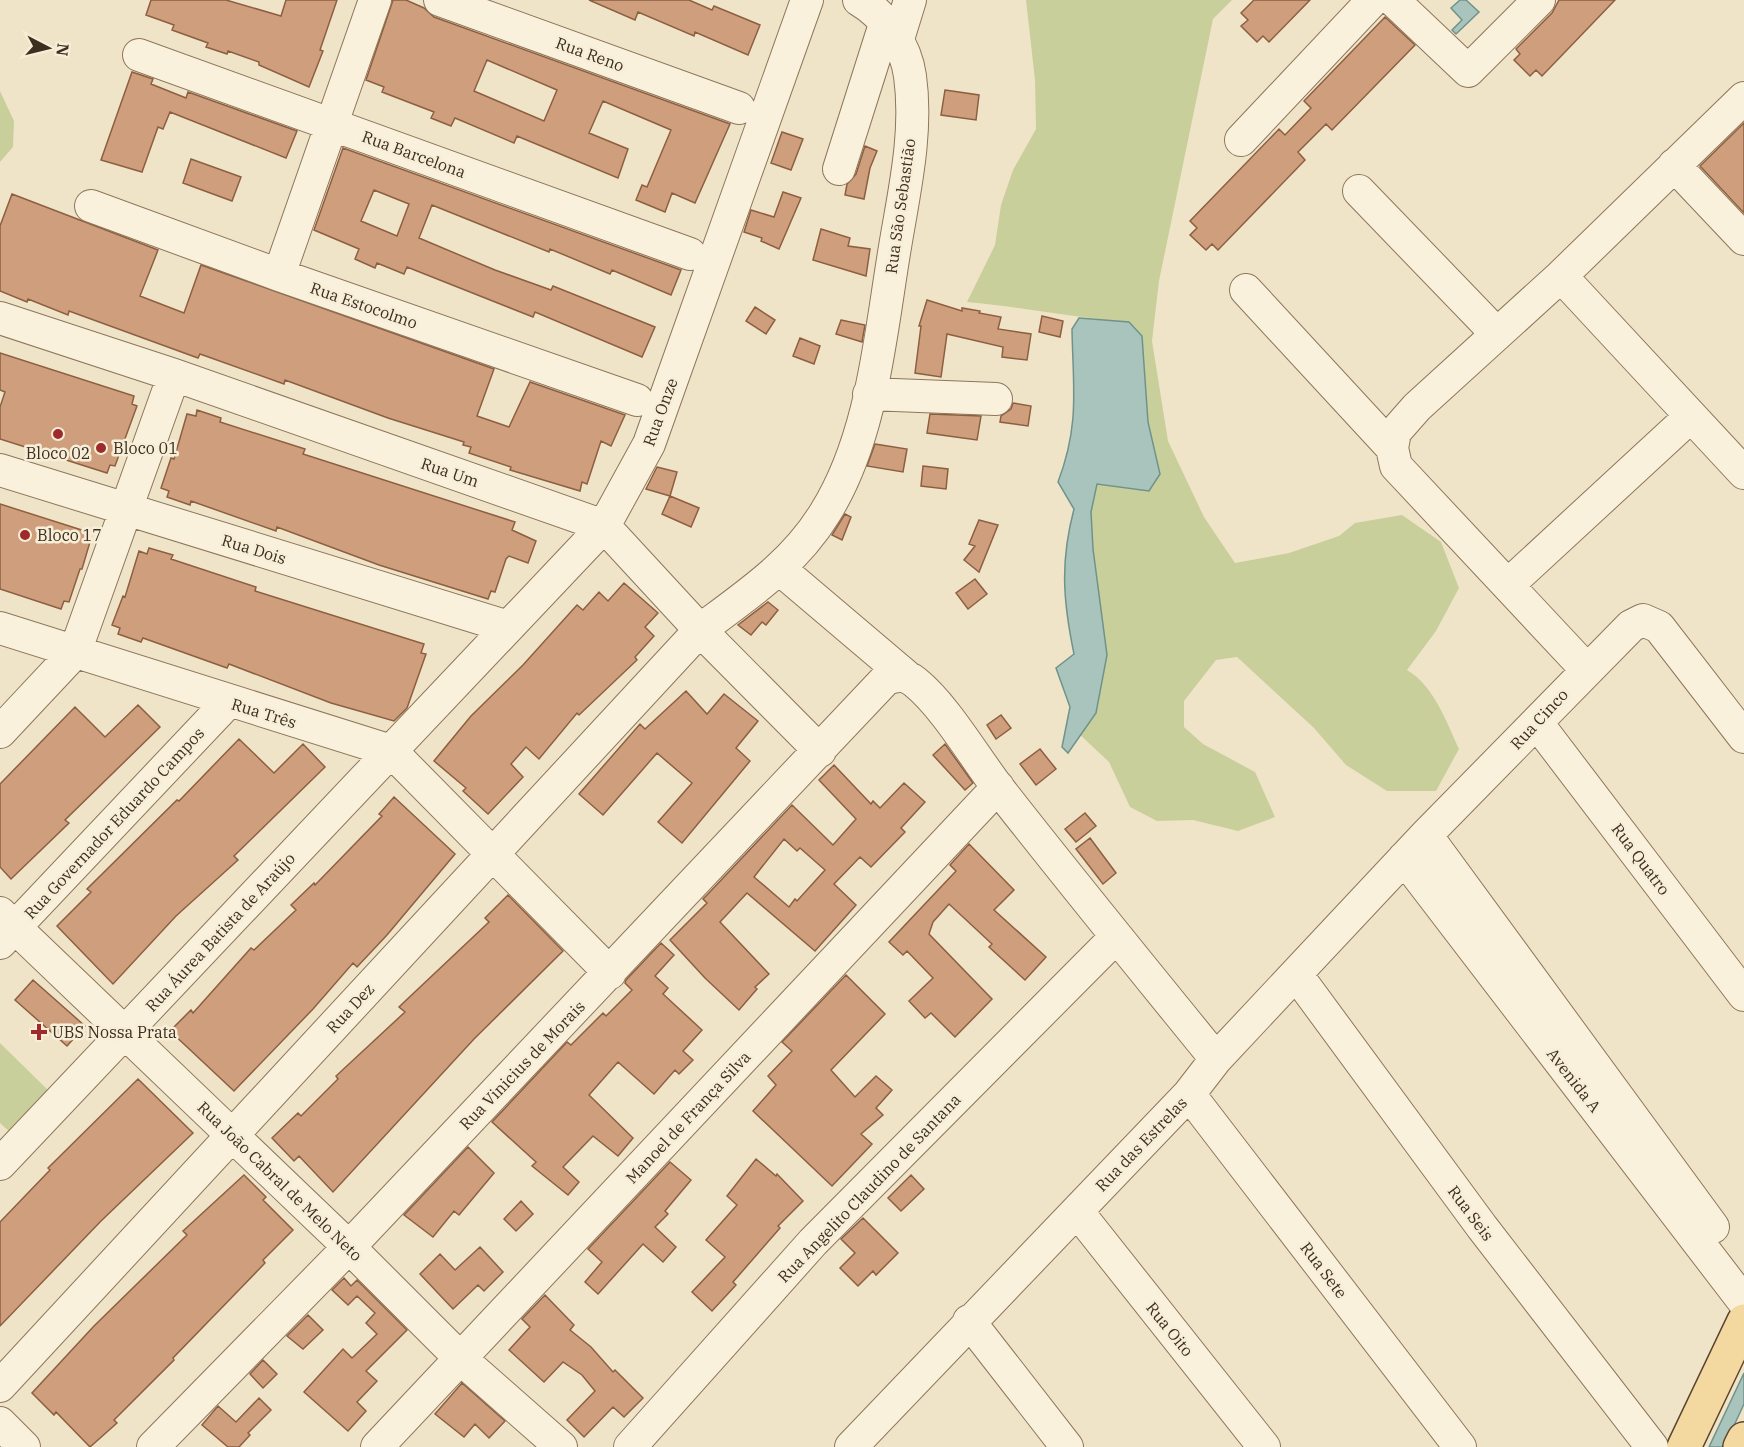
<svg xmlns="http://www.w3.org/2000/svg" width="1744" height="1447" viewBox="0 0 1744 1447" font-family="'IBM Plex Serif',serif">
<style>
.green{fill:#c9cf9b}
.water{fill:#a9c4bc;stroke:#6f938a;stroke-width:1.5}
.building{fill:#cf9f7d;stroke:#8d5f41;stroke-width:1.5;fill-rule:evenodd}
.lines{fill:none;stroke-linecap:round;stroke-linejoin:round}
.minor-casing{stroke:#8d765c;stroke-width:34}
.major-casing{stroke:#5b4430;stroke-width:36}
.minor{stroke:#faf1dc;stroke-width:32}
.major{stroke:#f3d9a0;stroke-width:33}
.poi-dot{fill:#9e2a2b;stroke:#f7eed8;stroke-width:2}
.labels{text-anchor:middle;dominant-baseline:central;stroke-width:5;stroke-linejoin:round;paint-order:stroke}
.street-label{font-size:16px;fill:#3d2e20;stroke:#f7eed8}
.poi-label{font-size:16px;fill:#3d2e20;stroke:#f7eed8;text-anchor:start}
</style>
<rect width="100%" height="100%" fill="#f0e4c8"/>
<path class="green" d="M1026,0H1232L1213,19L1159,281L1152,341L1168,441L1204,517L1235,563L1289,553L1339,536L1355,523L1402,515L1441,542L1459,588L1436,631L1407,670C1434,686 1446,721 1459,749L1436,791H1387L1346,765L1314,728L1237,657L1216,660L1184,701V727L1203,744L1255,772L1275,817L1238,831L1193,820L1157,821L1130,807L1109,762L1077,732L1091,512L1097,484L1149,491L1160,474L1148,422L1142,336L1129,322C1075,318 1022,307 967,302L995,245L1001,205L1013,170L1036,129L1035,80Z
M0,91L14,121L13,147L0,162Z
M0,1043L53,1095L14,1136L0,1123Z"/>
<path class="water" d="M1460,0H1466L1479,12L1456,34L1452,30L1462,20L1451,8Z
M1079,318L1129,322L1142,336L1148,422L1160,474L1149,491L1097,484L1091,512L1093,549L1107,655L1096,713L1068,753L1062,747L1070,707L1056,668L1074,654C1063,601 1060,562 1074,509L1058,482C1080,424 1073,388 1072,329Z
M1744,1373V1404L1724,1447H1709Z"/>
<path class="building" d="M151,0H226L281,16L286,0H337L320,50L323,51L309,87L259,65V62L228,51L227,54L206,47L208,43L172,30L174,25L146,15Z
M393,0H406L424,8L434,17L730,124L695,203L672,193L665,212L636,200L642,185L647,187L671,130L603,101L589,133L628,149L618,178L517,136L514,143L455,118L451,126L431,118L434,112L382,92L384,87L366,80ZM487,60L557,90L544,121L474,91Z
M589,0H689L712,10L714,6L760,25L748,55L695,32L694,36L638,12L635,20Z
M1254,0H1310L1269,42L1263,36L1257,42L1241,26L1248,20L1241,13Z
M1559,0H1615L1542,76L1536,70L1530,76L1514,60L1520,54L1516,49L1552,13Z
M1385,17L1415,45L1332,130L1326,124L1298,152L1305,160L1218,250L1212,244L1206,250L1190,235L1197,228L1190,221L1279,129L1285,135L1311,108L1304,101Z
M132,72L153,79L151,84L186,98L188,92L297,131L286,158L170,112L163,129L158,127L142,172L101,160Z
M945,90L979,95L976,120L941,115Z
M1744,123V213L1700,166Z
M782,132L803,139L791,170L771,163Z
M865,146L877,151L870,168L864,199L845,195L847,184L856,174Z
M343,148L681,270L671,295L612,270L610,274L550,249L549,252L432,205L419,238L495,270L551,290L553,286L655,327L642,357L535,312L533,317L407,267L404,274L377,263L375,268L355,259L359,249L314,230ZM374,190L409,204L397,236L361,221Z
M191,159L241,177L232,201L183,183Z
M783,192L801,198L779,249L761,241L762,238L744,232L751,210L774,217Z
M12,194L158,250L140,296L184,313L201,265L494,369L477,416L509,427L530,382L625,415L611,446L601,441L587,484L582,482L580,491L510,470L511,467L469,453L471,447L463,445L464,442L388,418L285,380L284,384L200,354L198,358L69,311L68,315L28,299L27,302L0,291V226Z
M821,229L850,238L848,246L870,249L866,276L813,260Z
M927,300L962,311V308L980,311L979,313L1001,317L998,329L1031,334L1027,360L1002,357L1003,347L947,334L941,377L915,373L921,326H919Z
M755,307L775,320L766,334L746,321Z
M1042,316L1063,321L1060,337L1039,332Z
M841,320L865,325L862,342L836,334Z
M800,338L820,346L814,364L793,356Z
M0,353L134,396L132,404L137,406L115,466L110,465L107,473L0,439V407L5,392L0,390Z
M1013,403L1031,406L1028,426L1000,422L1001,416L1011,409Z
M197,410L221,418L220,422L305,449L303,454L515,522L512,530L536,541L528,563L509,556L506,559L495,592L491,591L488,599L379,565L277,527L276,531L191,501L190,505L167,497L169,491L161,488L171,458L174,459L187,414L196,416Z
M930,414L981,416L977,440L927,433Z
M875,444L907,449L903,472L867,466Z
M923,466L948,469L946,489L921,486Z
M657,467L677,472L670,496L646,489Z
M670,496L699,508L691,527L662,514Z
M0,504L88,532L85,540L90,542L82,569H80L69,602L64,601L61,609L0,589Z
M845,514L851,517L842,540L832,535Z
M979,520L998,525L979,572L964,560L975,546L969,544Z
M149,548L173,555L171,559L256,587L255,591L424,644L421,653L426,654L407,708L394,721L331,703L229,664L227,668L143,638L141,642L118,634L120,628L112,625L123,596L125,597L139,551L147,554Z
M975,579L987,594L968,609L956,593Z
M624,583L658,613L645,627L654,636L635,657L637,660L579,715L577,713L539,759L526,747L511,764L523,777L488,814L463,791L466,788L434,761L471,716L523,665L577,605L583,610L599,592L608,601Z
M768,602L778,610L766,625L762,622L751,635L738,625Z
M686,691L707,714L724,694L758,721L736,748L750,761L682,843L658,822L692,783L657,753L603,815L579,794L640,724L645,729Z
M138,705L160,727L65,820L69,823L11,879L0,867V784L75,707L105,737Z
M1001,715L1011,728L996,739L987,725Z
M239,739L274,773L303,744L325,767L234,856L238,860L176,916L113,984L57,926L91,892L87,889L177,800L179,801Z
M945,744L973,783L965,790L933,755Z
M1040,749L1056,769L1036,785L1020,764Z
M834,765L871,804L873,801L880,808L904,783L925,802L901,828L905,832L871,867L860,857L834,884L856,905L815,951L747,893L720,922L769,974L755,987L757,989L739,1010L705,978L670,940L707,903L703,899L707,895L792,805L833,845L856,819L819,780ZM784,839L797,851L800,848L825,870L797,901L795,899L789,907L754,877Z
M394,797L455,854L387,935L357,967L353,963L313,1009L234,1091L170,1031L191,1010L193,1013L251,948L254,950L296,910L291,905L314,883L315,885L382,816L379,814Z
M1085,813L1096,826L1076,842L1065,829Z
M1090,838L1116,873L1103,884L1076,849Z
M969,844L1014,890L994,910L1046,957L1025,980L989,947L992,944L949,904L933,922L929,934L992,999L955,1037L931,1013L925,1018L909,1001L933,978L907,951L903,955L889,942L956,871L950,865Z
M508,895L563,951L474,1039L333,1192L299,1156L294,1161L272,1138L298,1113L301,1116L338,1079L336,1076L405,1012L399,1007L489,922L485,918Z
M661,943L674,955L655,976L668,988L663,994L702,1030L683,1051L693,1060L679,1074L675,1070L654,1094L618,1062L589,1095L633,1138L618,1156L593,1136L563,1167L579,1182L568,1195L532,1166L536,1162L492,1122L567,1042L571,1045L603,1013L606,1016L632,990L625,983L626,980Z
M846,975L885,1014L831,1070L855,1097L876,1076L892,1090L876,1108L883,1115L861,1134L872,1144L832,1186L753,1111L776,1085L768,1076L792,1051L782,1042Z
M33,980L85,1026L67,1046L15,1000Z
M138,1079L193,1133L101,1221L0,1326V1222L50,1170L48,1168Z
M468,1147L494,1173L459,1215L454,1211L433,1237L404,1215Z
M756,1159L776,1176L777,1174L803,1201L778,1226L780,1228L733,1282L736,1285L712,1311L692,1292L725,1257L706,1240L737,1205L727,1196Z
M670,1162L691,1180L665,1211L668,1214L655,1227L676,1247L663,1262L643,1244L598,1294L585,1282L602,1262L588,1249Z
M244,1175L266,1197L263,1200L293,1230L263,1260L265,1263L237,1292L173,1358L174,1360L114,1420L117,1423L90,1447L56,1412L54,1415L32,1393L94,1326L187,1235L183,1231Z
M911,1175L924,1189L901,1211L888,1198Z
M521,1201L533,1214L516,1231L504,1219Z
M863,1218L898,1253L876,1275L873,1271L858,1286L840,1268L855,1253L841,1239Z
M480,1247L503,1272L484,1291L478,1285L453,1309L420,1274L440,1254L455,1270Z
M344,1278L351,1286L357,1280L407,1330L366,1371L377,1381L357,1402L366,1411L348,1431L304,1392L343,1349L352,1358L377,1334L366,1323L375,1313L357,1296L348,1305L332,1290Z
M545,1295L574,1325L570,1330L591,1347L613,1372L615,1370L643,1398L624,1417L613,1407L584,1437L567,1420L595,1391L582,1375L563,1362L544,1382L509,1350L530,1327L522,1319Z
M308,1315L323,1330L303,1349L287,1336Z
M263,1360L277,1374L263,1388L250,1374Z
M462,1383L505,1421L489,1438L475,1424L464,1437L435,1414Z
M259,1398L271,1410L248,1433L250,1435L239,1447H228L202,1425L218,1406L236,1422Z"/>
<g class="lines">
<defs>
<path id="minor" d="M440,0L739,108
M1393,0L1468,71L1539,0
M898,39L910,0
M139,55L690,254
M1241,140L1373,0
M1674,165L1744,239
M839,169L885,24
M1359,191L1496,333
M91,206L279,275L637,400
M279,275L375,0
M1561,276L1744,473
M1246,290L1392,448
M0,318L174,375L604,526L700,630L820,751
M869,394L996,399
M0,470L508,627
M781,570L906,676
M1509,584L1690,417
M0,628L391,751L610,973
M1586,669L1396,466L1392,448L1395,432L1417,407L1561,276L1744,98
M1537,723L1744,995
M0,732L75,652L174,375
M1426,835L1713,1227
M1404,858L1744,1302
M0,913L349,1247L461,1359L561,1447
M0,943L228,702
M1296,974L1482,1227L1652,1447
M1189,1094L1460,1447
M0,1164L604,526L649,444L807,0
M1077,1211L1264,1447
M969,1321L1067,1447
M0,1386L700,630C747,595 794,564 825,513C873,436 880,336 895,247C904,192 918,133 910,76C906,46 885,15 859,0
M0,1423L24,1447
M153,1447L349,1247L886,679C898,675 905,674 915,682C945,706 975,758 999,789C1070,880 1143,969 1216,1059
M377,1447L998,787
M630,1447L813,1242L1116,937
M851,1447L1189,1094L1216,1059L1426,835L1631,626L1643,620L1659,627L1744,737"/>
<path id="major" d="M1684,1447L1744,1321
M1740,1447L1744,1439"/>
</defs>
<use href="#minor" class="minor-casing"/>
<use href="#major" class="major-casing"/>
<use href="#minor" class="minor"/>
<use href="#major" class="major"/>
</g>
<g class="poi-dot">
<circle cx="58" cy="434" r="6"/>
<circle cx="101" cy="448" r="6"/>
<circle cx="25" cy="535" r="6"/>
<path d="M36 1023h6v6h6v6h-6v6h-6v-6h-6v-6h6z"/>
</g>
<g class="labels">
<g class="street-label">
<text transform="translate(590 54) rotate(20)">Rua Reno</text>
<text transform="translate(414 154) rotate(20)">Rua Barcelona</text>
<text transform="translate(900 206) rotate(-82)">Rua São Sebastião</text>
<text transform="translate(364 305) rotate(19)">Rua Estocolmo</text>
<text transform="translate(660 412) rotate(-70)">Rua Onze</text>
<text transform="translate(450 472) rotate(19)">Rua Um</text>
<text transform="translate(254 549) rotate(17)">Rua Dois</text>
<text transform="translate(264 713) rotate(17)">Rua Três</text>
<text transform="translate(1539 719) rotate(-47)">Rua Cinco</text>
<text transform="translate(114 823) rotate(-47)">Rua Governador Eduardo Campos</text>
<text transform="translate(1641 859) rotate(53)">Rua Quatro</text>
<text transform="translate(220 932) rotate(-47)">Rua Áurea Batista de Araújo</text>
<text transform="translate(350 1008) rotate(-47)">Rua Dez</text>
<text transform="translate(522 1065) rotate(-46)">Rua Vinicius de Morais</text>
<text transform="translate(1574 1080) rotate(52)">Avenida A</text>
<text transform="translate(688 1117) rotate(-47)">Manoel de França Silva</text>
<text transform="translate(1141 1144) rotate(-46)">Rua das Estrelas</text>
<text transform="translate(280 1181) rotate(44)">Rua João Cabral de Melo Neto</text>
<text transform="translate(869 1188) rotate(-46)">Rua Angelito Claudino de Santana</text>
<text transform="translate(1471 1213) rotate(53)">Rua Seis</text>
<text transform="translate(1324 1270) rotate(53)">Rua Sete</text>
<text transform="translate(1170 1329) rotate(51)">Rua Oito</text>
</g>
<g class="poi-label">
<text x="113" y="448">Bloco 01</text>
<text x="58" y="453" text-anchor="middle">Bloco 02</text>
<text x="37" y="535">Bloco 17</text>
<text x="52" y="1032">UBS Nossa Prata</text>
</g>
</g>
<g transform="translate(48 48) rotate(97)" stroke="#f7eed8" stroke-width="4.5" paint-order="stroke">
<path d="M0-4.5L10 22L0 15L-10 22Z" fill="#3d2e20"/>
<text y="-9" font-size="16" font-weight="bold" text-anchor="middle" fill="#3d2e20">N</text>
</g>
</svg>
